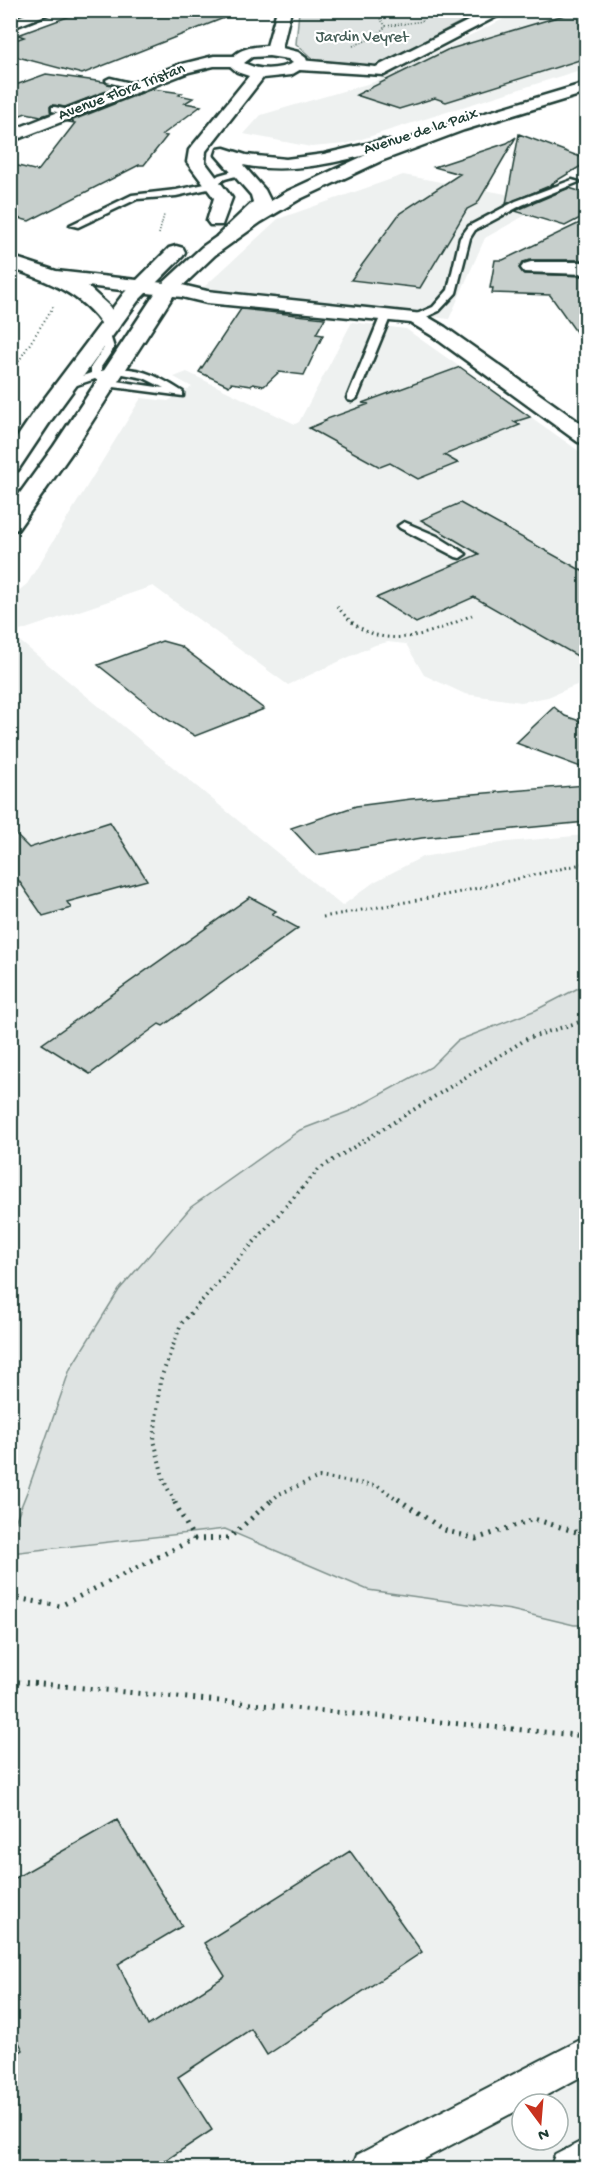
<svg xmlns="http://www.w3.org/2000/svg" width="597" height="2179" viewBox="0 0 597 2179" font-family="'Gochi Hand',sans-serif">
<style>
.built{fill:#eef1f0;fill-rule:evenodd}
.green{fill:#dee3e2;stroke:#7e908b;stroke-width:1.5}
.building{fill:#c7cfcc;stroke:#1f3d34;stroke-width:1.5}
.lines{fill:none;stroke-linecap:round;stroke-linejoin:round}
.service-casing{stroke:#1f3d34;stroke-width:5}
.pedestrian-casing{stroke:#1f3d34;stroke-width:4}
.minor-casing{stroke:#1f3d34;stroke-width:5}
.tertiary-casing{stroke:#1f3d34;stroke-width:5}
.secondary-casing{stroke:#1f3d34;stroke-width:5}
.path-far4{stroke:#1f3d34;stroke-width:1.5;stroke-dasharray:1 2;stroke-linecap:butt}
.path-far3{stroke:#1f3d34;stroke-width:2;stroke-dasharray:1 3;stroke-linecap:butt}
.path-far2{stroke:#1f3d34;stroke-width:3;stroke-dasharray:1.5 4;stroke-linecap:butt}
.path-far1{stroke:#1f3d34;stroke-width:4;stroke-dasharray:1.5 4.5;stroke-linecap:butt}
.path{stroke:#1f3d34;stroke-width:5;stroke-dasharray:2 6;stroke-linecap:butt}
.service{fill:#fff;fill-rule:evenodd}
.pedestrian{fill:#fff;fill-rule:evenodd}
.minor{fill:#fff;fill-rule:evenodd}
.tertiary{fill:#fff;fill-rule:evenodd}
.secondary{fill:#fff;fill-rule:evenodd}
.labels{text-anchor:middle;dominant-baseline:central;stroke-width:4.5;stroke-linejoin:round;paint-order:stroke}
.far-park-label{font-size:16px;fill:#455e57;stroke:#fff}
.far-street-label{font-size:16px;fill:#1f3d34;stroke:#fff}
</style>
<rect width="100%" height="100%" fill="#fff"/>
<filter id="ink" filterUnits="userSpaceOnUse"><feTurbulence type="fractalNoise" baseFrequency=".0167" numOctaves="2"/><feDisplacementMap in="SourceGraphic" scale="12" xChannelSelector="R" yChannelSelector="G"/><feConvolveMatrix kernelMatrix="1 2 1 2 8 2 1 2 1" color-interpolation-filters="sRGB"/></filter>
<g filter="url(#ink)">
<path class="built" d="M520,11H586V68L346,144L311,147L244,134L261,115L374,82Z
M403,175L549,202L485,238L449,319L203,288L278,219Z
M352,322L406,329L586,456V681L548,697L521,702L465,694L424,675L406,644L388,642L375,645L288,685L153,586L11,634L342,906L374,882L422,857L507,842L586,835V2168H11V597L27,584L141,398L168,401L192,387L174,377L187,372L295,424L299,422ZM522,2104H558V2140H522Z"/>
<path class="green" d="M299,11H482L377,66L315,61L296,44Z
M586,984V1625H574L511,1610L368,1590L225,1529L11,1553V1532L29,1487L70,1369L119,1290L191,1207L300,1130L350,1111L431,1067L457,1041L536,1010Z"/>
<path class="building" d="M146,10L144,17L223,13L224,18L82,74L10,55V42L24,37L18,35L81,12Z
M574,12L586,16V58L446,102L435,98L399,109L356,95L447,50Z
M46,74L104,82L117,87L65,107L52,105L50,107L51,113L41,116L26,113L10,119V87Z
M152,89L182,93L179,95L193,98L185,103L201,106L162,135L167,136L144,165H139L29,221L10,216V164L38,171L75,123L68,122Z
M519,134L586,159V163L551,184H554L506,204Z
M516,137L477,204L467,209L420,288L351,280L400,213L460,174L434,167L507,143Z
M569,188L586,193V215L565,226L515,211Z
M586,220V260H531L523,262L519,268L524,274L586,276V346L550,295L492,293L493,288H490L495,260H503Z
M241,309L325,318L316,334L323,335L304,375L279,372L264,386L253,384L251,386L231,383L229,386L199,372Z
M460,367L530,417L514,422L520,425L444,455L458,463L418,479L390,463L380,467L309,428L326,421L324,420L369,404L362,403Z
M460,503L586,573V661L474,597L416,623L376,598L479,554L421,520Z
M162,641L180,646L264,709L195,736L165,718L98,665Z
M554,707L565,716L586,723V769L516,743Z
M586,785V822L422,838L316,855L291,828L356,806L411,799Z
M110,822L147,880L67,902L71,908L43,916L10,868V829L29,848Z
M250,897L276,911L272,914L298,928L163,1026L159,1024L90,1074L42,1044Z
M117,1820L182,1926L118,1964L148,2026L225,1976L204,1943L350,1851L422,1952L267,2055L251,2029L178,2077L212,2130L153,2169H10V2058L23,2050L10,2026V1881Z"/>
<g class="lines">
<defs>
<path id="service" d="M110,78L139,85L140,87L136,89L107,82L106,80Z
M55,107L73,111L74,113L70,115L52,111V107Z
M240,169L243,170V174L225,179L208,189L176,196L137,199L78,227L70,225L132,195L176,190L205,184L219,175Z
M572,180L579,182L522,205L475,230L470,238L456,293L439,311L420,320H412V316L433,307L448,290L460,238L469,226L516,201Z
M386,312L391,315L357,398L352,401L348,400L347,398L381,315Z
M104,329L109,332L114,348L101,367V371C133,363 157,375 183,392V396L106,386L95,379L71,387H63V383L91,373V367L104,348L99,332ZM123,374L144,378L164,388L109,380L104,376Z
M404,522L437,536L466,554L460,558L456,557L400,528L398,526Z"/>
<path id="pedestrian" d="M586,2037V2074L530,2104H522V2108L407,2168H352L357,2155Z
M586,2139V2168H550L555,2155Z"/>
<path id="minor" d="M36,10H58L10,29V20Z
M490,10H509L384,75L300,70L292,65L300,60L376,67Z
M214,56H236L244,61L236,66H214L189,72L10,142V131L178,65Z
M10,256L56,271L182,285L207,291L423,314L445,327L586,427V443L578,442L431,335L411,323L207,303L182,297L87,286L109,306L121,323L118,327H104C81,293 48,281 10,268Z
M531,262H586V274L524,272L521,268L524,264Z"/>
<path id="tertiary" d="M277,10H291L282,48L298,52L306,58L308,65L291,75L263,78L206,151L205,162L232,198L222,225H210L207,221L214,198L187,162L189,150L249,76L237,72L228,64C236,48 251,47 267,46ZM269,56L288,59L293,63C278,70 259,71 244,63L252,57Z
M383,140L389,141L391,145L389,149C341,161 293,175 243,165L265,190L271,202L264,213L233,240H219L217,236L253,202L251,195L216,155L218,149L224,148L246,155L286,159L324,154Z"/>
<path id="secondary" d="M586,83V93L464,130L381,161L300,199L261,222L215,255L175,293L75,448L18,529L10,531V507L54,446L160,286L202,247L249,214L288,191L368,154L452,123Z
M176,246L183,248L185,252L183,256L138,301L52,419L18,470L10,472V448L35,411L124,293L169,248Z"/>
</defs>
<use href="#service" class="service-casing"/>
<use href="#pedestrian" class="pedestrian-casing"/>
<use href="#minor" class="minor-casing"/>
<use href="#tertiary" class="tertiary-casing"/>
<use href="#secondary" class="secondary-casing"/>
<path class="path-far4" d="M386,26L424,21
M353,46L375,37L386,26L373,10
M159,234L164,215"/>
<path class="path-far3" d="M10,375L55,304"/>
<path class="path-far2" d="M337,606C374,656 425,637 472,615
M323,917L456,893L586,863"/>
<path class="path-far1" d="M174,1501L164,1481L154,1440L160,1381L181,1324L319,1169L528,1038L586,1020
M271,1501L279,1494L319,1477L378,1486L400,1501"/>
<path class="path" d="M398,1499L444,1530L476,1539L534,1519L586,1535
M194,1539L229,1538L273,1499
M10,1597L60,1606L194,1539L173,1499
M10,1681L586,1736"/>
<use href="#service" class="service"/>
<use href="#pedestrian" class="pedestrian"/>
<use href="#minor" class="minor"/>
<use href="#tertiary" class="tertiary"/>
<use href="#secondary" class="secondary"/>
</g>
</g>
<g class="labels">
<g class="far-park-label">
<text x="362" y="38">Jardin Veyret</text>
</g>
<g class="far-street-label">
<text transform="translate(122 93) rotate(-21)">Avenue Flora Tristan</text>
<text transform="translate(421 133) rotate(-18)">Avenue de la Paix</text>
</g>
</g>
<rect width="597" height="2179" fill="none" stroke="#fff" stroke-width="36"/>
<rect x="18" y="18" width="561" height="2143" fill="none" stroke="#1f3d34" stroke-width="2" filter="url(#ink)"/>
<g transform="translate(540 2122) rotate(164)"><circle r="28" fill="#ffffff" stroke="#a5b1ae" stroke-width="1.5"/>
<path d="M0-4.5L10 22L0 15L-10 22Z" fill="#c8321e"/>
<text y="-9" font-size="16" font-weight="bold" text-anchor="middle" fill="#1f3d34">N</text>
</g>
</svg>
